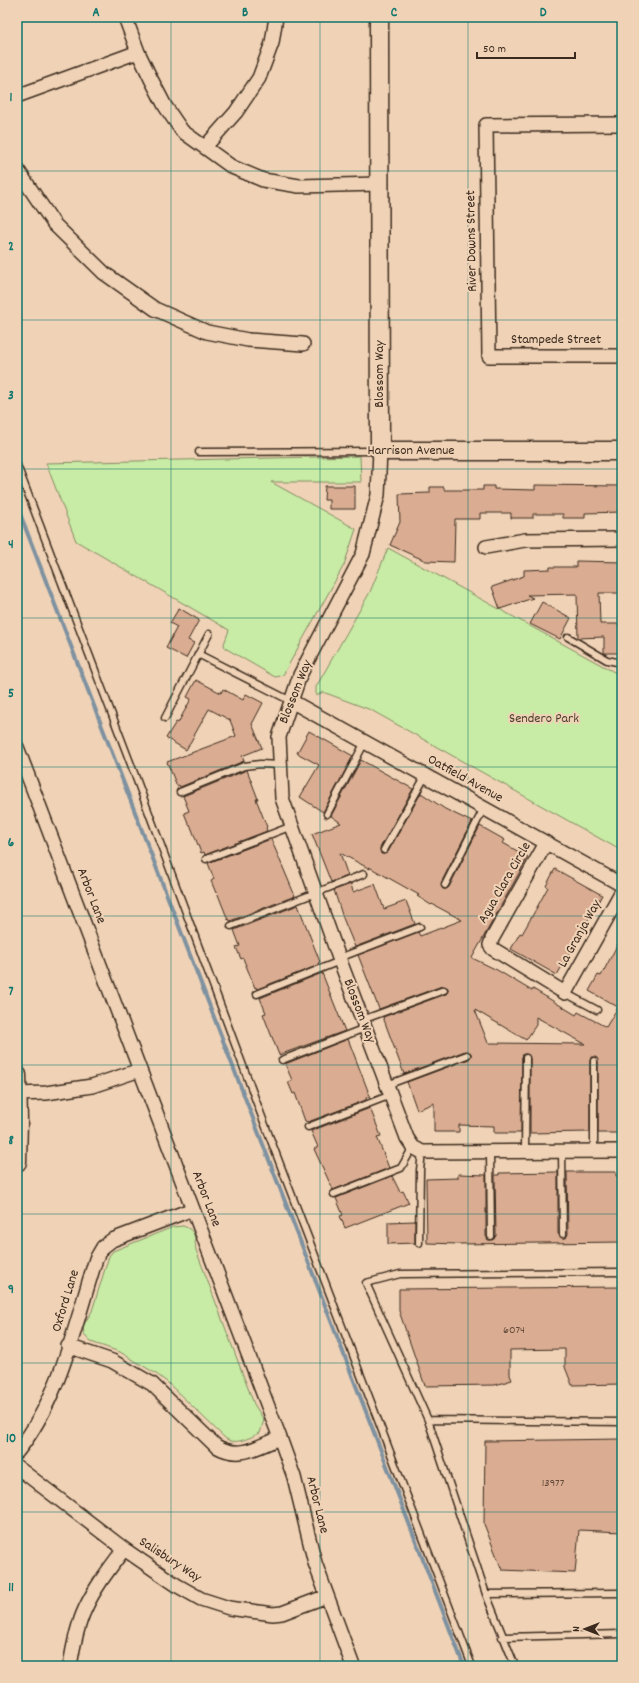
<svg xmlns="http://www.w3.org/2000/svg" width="639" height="1683" viewBox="0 0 639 1683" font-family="Dekko,sans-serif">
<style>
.green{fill:#c8eba5;stroke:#828a62}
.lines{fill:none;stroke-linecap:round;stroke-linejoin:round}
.stream{stroke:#7e91a0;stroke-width:4}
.building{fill:#daad92;stroke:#3b2a1e;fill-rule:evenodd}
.lane-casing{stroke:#3b2a1e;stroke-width:9}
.street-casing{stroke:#3b2a1e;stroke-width:16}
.secondary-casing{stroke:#3b2a1e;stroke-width:21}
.lane{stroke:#f0d3b6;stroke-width:6}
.street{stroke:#f0d3b6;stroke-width:13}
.secondary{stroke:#f0d3b6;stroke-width:18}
.grid{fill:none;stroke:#0f766e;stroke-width:1;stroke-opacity:0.55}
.labels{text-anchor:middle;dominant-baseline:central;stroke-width:4;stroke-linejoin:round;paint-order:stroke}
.number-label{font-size:12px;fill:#634b3b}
.street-label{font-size:14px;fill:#3b2a1e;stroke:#f0d3b6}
.park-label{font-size:14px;fill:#493d2c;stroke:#f0d3b6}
.neatline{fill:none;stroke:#0f766e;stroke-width:1.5}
.grid-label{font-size:13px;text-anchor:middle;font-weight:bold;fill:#0f766e}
</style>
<rect width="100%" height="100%" fill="#f0d3b6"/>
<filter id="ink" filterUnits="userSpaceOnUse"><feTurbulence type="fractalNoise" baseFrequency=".025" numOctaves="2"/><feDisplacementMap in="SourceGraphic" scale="8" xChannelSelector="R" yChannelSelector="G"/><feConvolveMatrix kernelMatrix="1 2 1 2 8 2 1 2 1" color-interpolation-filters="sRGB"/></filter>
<g filter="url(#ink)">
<path class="green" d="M360,456L361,482H271L356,529L344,565L283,675L275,677L225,648L224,644L229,630L76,541L46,463Z
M388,548L614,672H622V851L371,710L323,692L316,696V687L370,592Z
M183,1226C197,1231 194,1237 196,1250L254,1404L264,1420L260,1433C249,1438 235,1446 225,1438L167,1382L155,1373L120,1352L91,1342L84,1335L83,1326L92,1311L109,1256L113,1251L173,1227Z"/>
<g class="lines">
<path class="stream" d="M17,506L464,1666"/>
</g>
<path class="building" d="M535,485L622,486V512L585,513V518H563V514H533V518H511V513H480V519H455L454,562L426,561L390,545L400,522L399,494L430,493V487H444V490H483V486H494V489L535,490Z
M325,486H355V509H329V500H324Z
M576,561L622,562V593H599L600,624H622V653H604V637L578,638L577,594L527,595L533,598L500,609L492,587L524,576V570L550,569V567H576Z
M542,602L571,618L560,639L530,624Z
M179,608L199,620L188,640L194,643L186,658L166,648L177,627L170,623Z
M196,680L221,693L223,689L243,700L246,694L263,703L252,724L262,748L242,756L244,761L180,787L179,785L177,786L167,762L236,736L230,720L209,709L186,750L166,738L176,722L178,723L191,699L187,697Z
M309,731L353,756L323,812L300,797L319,765L297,753Z
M361,760L413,789L380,848L381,854H384L388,852L421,793L445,809L472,822L441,883L443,889H446L449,887L480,826L505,840L503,843L528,857L472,958L497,970L532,991L533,989L576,1015L578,1012L606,1027L618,1007L589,991L598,975L601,976L622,936V1133H598V1061L594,1057H591L590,1061V1132L530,1133V1058L526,1054H523L522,1058L521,1133H494V1126L459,1125V1132H434V1103L417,1110L407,1082L469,1059L471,1056V1053L465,1051L404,1074L383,1017L446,994L448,991V988L442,986L379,1009L358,955L418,932L420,936L462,920L432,904L431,905L417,896L419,895L369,867L370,869L340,853L348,876L331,882L312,834L341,823L331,816ZM475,1010L526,1040L536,1025V1017L585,1044L488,1043Z
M247,770L258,799H256L267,827L266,828L267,831L205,855L204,852L201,853L190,824L189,825L184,813L189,811L183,796Z
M271,839L295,896L230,921L229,919L228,920L217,892L216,893L211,881L214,879L208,863Z
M555,869L602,895L557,975L511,949L520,933L522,934L535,911L548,887L546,886Z
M351,884L353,892L375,884L384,909L406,901L415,924L355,947L343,918L334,890Z
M298,905L320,962L318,963L319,965L257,989L256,987L255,988L243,958L241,959L236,947L240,946L234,930Z
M322,973L345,1031L279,1055L263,1014L266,1013L260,998Z
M348,1039L370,1096L366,1098V1100L308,1122L305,1121L295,1093L293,1094L288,1082L292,1080L285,1064Z
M370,1108L381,1136L377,1137L389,1168L333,1190L314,1149L318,1147L311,1131Z
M558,1172V1234L563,1238H566L568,1234L567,1172H616V1176H622V1242L458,1244L427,1243L426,1179L458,1178V1174L486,1175V1236L488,1240H491L496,1236L495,1175H499V1173Z
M392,1176L400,1192L403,1191L409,1203L345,1228L340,1216L343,1215L336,1198Z
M415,1221V1243L388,1244V1222Z
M622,1287V1384L572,1385L565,1367V1349L510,1350V1375L512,1380L495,1385L425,1386L399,1311V1289Z
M622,1439V1532L579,1530L575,1573L502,1570L484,1524L485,1441Z"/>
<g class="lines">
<defs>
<path id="lane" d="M199,452L378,451
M17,465L130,762L262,1117L472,1666
M568,637L607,660L622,663
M198,654L291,701
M165,718L209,634
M180,792L244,766L260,764L280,765
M327,814L365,742
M384,850L426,775
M206,859L292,826
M445,885L484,808
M231,926L364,874
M339,958L420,927
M565,993L597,1010
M257,994L340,961
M362,1020L444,990
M282,1060L365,1028
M387,1085L467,1055
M308,1127L391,1095
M490,1151L491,1236
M525,1151L526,1058
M562,1151L563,1234
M594,1151V1061
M334,1194L401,1168L413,1147
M419,1243L420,1170L422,1152
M428,1420L366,1283L400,1274L622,1272
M622,1422L428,1420L486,1594L622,1593
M486,1594L515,1666
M502,1637L622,1634"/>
<path id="street" d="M125,17L138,52L151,79L165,106L182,131L232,167L263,180L299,186L379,184
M17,96L138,52
M622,124L486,125L489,356H622
M205,147L236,112L259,78L272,43L276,17
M17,169L54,224L104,273L155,309L207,332L248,340L303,344
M380,451L378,495L363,554L300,675L279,737L282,798L339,958L407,1138L413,1147L422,1152L622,1151
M486,547L525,540L622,539
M291,701L622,885
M17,747L280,1438L294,1477L315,1563L353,1666
M546,843L492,939L490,945L493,949L565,993L622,891
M17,1094L46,1093L92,1086L140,1070
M68,1346L112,1361L152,1384L216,1446C240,1460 256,1447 280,1438
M17,1452C61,1397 75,1324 96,1259L103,1247L112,1240L193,1209
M17,1467L124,1549L178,1586L201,1599L229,1608L273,1614L282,1613L327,1596
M70,1666C73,1647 77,1626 85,1609C95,1587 110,1568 124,1549"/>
<path id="secondary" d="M379,17L380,451H622
M17,1075L18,1121L17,1162"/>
</defs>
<use href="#lane" class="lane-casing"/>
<use href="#street" class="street-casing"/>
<use href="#secondary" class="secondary-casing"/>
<use href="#lane" class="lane"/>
<use href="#street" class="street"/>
<use href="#secondary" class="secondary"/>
</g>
</g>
<path class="grid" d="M171,17V1666M320,17V1666M468,17V1666M17,171H622M17,320H622M17,469H622M17,618H622M17,767H622M17,916H622M17,1065H622M17,1214H622M17,1363H622M17,1512H622"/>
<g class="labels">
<g class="number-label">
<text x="514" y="1330">6074</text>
<text x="553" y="1483">13977</text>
</g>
<g class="street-label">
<text transform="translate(472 241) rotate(-91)">River Downs Street</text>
<text x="556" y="340">Stampede Street</text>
<text transform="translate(380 374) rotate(-90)">Blossom Way</text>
<text x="411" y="451">Harrison Avenue</text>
<text transform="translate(296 692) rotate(-68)">Blossom Way</text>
<text transform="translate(465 779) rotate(29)">Oatfield Avenue</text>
<text transform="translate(505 883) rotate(-60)">Agua Clara Circle</text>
<text transform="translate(91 896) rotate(69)">Arbor Lane</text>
<text transform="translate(580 934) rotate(-61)">La Granja Way</text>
<text transform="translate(359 1011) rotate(69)">Blossom Way</text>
<text transform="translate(206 1199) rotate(69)">Arbor Lane</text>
<text transform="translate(66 1301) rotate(-73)">Oxford Lane</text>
<text transform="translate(317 1505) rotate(76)">Arbor Lane</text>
<text transform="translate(170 1560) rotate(33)">Salisbury Way</text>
</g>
<g class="park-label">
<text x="544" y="719">Sendero Park</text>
</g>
</g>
<rect width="639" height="1683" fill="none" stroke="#f0d3b6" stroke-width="44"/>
<g transform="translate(585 1629) rotate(270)" stroke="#f0d3b6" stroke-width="3" paint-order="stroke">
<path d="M0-3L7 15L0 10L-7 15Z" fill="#3b2a1e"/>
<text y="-6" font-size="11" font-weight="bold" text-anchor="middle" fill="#3b2a1e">N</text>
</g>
<path d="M477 52v6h98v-6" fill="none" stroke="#3b2a1e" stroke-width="2"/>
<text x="483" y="52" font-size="12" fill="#3b2a1e" stroke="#f0d3b6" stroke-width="3" paint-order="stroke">50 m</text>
<rect x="22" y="22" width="595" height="1639" class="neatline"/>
<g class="grid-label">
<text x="96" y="16">A</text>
<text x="245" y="16">B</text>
<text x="394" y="16">C</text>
<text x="543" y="16">D</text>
<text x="11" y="101">1</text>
<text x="11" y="250">2</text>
<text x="11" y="399">3</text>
<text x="11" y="548">4</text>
<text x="11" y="697">5</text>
<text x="11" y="846">6</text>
<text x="11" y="995">7</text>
<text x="11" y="1144">8</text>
<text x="11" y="1293">9</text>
<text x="11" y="1442">10</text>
<text x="11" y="1591">11</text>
</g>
</svg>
